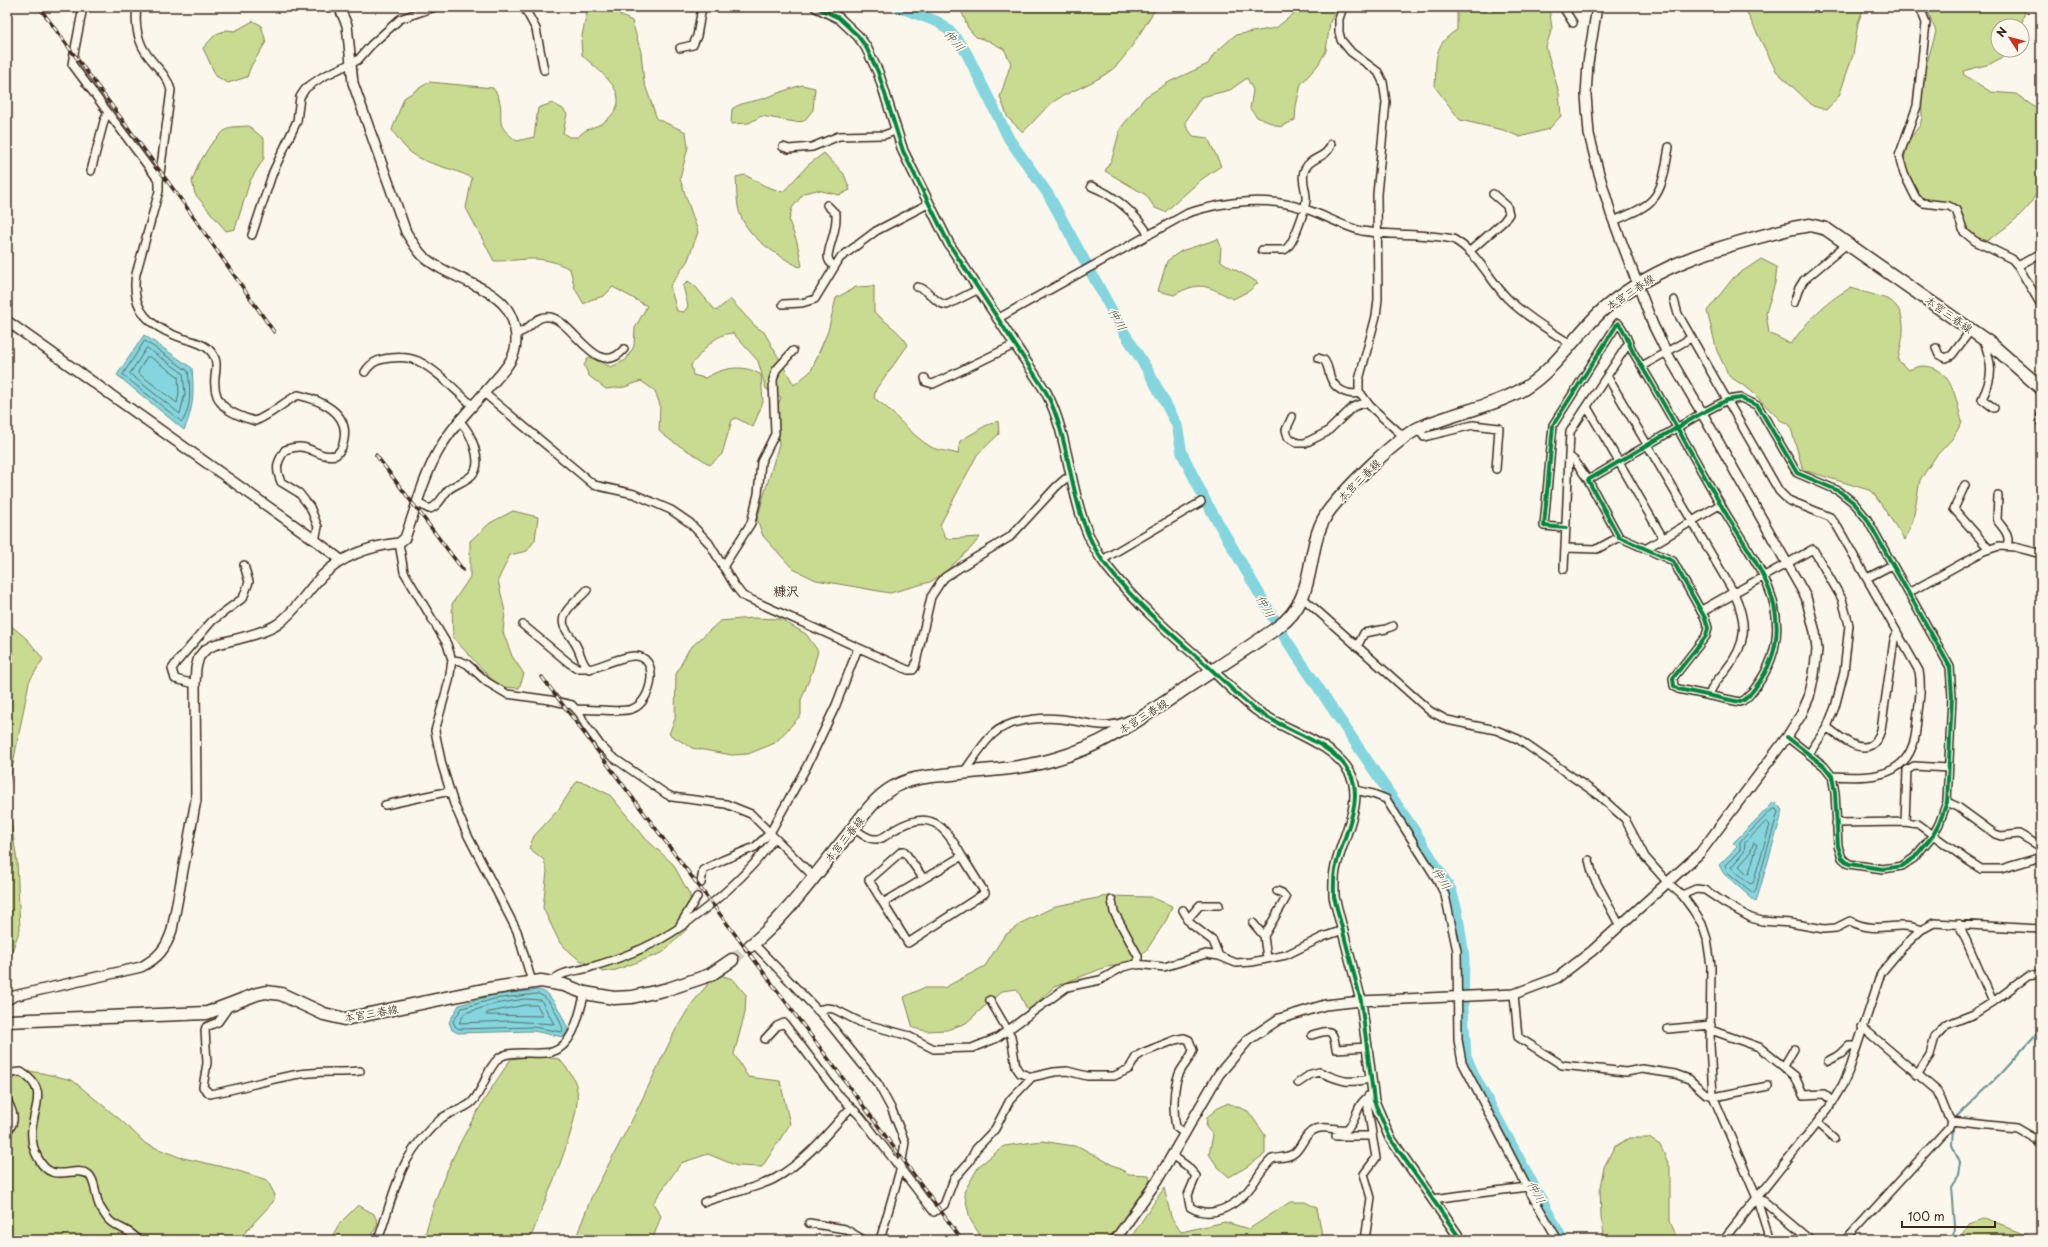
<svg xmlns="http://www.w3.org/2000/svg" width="2048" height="1247" viewBox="0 0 2048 1247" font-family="'Playpen Sans','Klee One',sans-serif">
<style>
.green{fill:#c8db90;stroke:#828257}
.water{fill:#84d5dd;stroke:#679191}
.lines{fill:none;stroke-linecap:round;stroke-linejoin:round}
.shore{stroke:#586e6a;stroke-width:1}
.stream{stroke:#679191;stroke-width:2}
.river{stroke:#84d5dd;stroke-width:11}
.minor-tunnel{stroke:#d5cec3;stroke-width:7;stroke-dasharray:7 3.5;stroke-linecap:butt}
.primary-tunnel{stroke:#d5cec3;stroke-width:12;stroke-dasharray:12 6;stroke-linecap:butt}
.minor-casing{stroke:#3b2a1e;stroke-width:10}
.tertiary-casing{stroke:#3b2a1e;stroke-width:12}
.primary-casing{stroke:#3b2a1e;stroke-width:15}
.minor{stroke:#fbf7ec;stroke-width:7}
.tertiary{stroke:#fbf7ec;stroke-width:9}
.primary{stroke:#fbf7ec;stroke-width:12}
.rail-casing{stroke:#3b2a1e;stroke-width:3.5}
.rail{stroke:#fbf7ec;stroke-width:2;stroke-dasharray:6;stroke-linecap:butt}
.cycleway-casing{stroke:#fbf7ec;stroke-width:6}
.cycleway{stroke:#00873e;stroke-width:4}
.labels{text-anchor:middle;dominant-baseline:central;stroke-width:3.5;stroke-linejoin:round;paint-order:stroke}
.street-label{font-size:11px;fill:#3b2a1e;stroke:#fbf7ec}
.water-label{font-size:12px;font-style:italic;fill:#4d554e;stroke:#fbf7ec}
.quarter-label{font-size:13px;font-weight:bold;fill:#3b2a1e;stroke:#fbf7ec}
</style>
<rect width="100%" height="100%" fill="#fbf7ec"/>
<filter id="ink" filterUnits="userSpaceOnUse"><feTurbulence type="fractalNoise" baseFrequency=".025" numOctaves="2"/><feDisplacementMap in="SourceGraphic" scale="8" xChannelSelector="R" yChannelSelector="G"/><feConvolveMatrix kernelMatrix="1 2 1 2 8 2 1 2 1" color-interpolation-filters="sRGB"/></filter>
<g filter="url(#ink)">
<path class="green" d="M588,7H612L620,15L632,21L641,52L644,82L657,119L686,132L688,147L680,179L698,232L688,260L670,286L677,311L684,312L688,306L683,286L688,281L695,286L716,311L730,299L755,326L764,332L794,385L811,371L828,331L836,298L856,287L874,286V312C886,323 900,331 908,345L876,389L874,398C895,412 909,434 931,447C938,451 950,451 958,454L960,441L985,426L998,421L999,434L977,455L940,525L946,539L980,537L971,548L944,573L930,582L890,593L816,580L793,569L763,536L757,519L779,444L776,411L781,397L766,389L758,361L733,333C713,334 704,351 691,365L693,375L705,378C722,368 743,363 761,375L763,402L753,427L736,418L732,420L722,454L710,465C693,452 674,445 659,431L660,405L655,391L641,381L625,387L606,389L589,376L584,365L589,357L611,367L626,360L634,346L635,328L647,306L613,287L604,296L590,300L584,304L575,289L570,269C539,253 526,261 494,261L466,208L472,178C452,167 428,166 410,152C403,146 397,137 392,130L404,98L429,82L493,88C495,91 498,95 499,99C505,120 492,123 517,141L534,137L538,108L552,103L563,109L567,114L563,133L569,137H578C585,128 595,128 604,122C638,97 602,74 582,55L581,41Z
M960,7H1157C1144,25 1134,46 1119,63C1106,78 1078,88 1061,97C1045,106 1036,120 1023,132L1008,118L1000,97L1011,63L1004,49L989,41L976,37L968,28Z
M1302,7H1337L1330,22L1326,51L1318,65L1301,84L1296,106L1295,120L1280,127L1257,117L1250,109L1253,90L1247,78L1230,90L1201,97L1186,121V126L1193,136L1208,138L1221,166L1202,179L1165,212L1155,208L1146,195L1105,171L1112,159L1120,129L1145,97L1171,81L1208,64L1214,54L1235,35L1276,28Z
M1457,7H1549L1552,28L1546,47L1559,93L1561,116L1549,129L1520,137L1503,130L1460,120L1435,87C1437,60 1432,45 1457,30Z
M1744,7H1864L1858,23L1853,55L1839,96L1826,110L1813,106L1776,71Z
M1926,7H2026L2021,26H1998V50H2016L1990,64L1963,71L1964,75L1991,92L2016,94L2041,112C2041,125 2044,177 2040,186C2030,211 2006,228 1985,242L1969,235L1963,215L1955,204L1926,200L1904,184V159L1908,141L1920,125L1922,118L1921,82L1936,32Z
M253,21L261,25L266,42L251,66L247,77L228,83L216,76L203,48L216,34L227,30L235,31Z
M802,85L815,88L813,110L804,121L795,122L761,116L749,123L731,124L732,109C742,102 751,102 762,99C776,94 788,89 802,85Z
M249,126L264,139V158L250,181L235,229L226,231L195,194L192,181L198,165L211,144L224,131L232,127Z
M824,153L844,174L850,190L840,195L817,190L804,193L792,208L789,221L797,242L802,266L799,267C776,254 749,239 740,214C736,203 737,188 736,177L745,175L765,186L783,192L808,165Z
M1218,239L1221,247L1220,260C1232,270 1246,274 1258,283L1249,291L1233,299C1207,286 1201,280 1174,295L1158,291L1167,261L1181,251Z
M1761,259L1777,267L1775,283L1766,313L1769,333L1791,344C1810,318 1822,305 1850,288C1859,291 1885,297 1891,301C1910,316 1902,340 1898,360L1908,370C1912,369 1918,366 1923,366C1952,366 1956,400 1962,422L1953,438L1936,456L1920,480L1913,520L1905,540L1872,491L1803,470L1790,425L1780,420L1750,390L1729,376L1717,351L1707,311L1734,277Z
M513,511L538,517L535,540L527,551L510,555L498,580L505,612L503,632L512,656L524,674L519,688L499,687L453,638L452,604L470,577V541L490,523Z
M752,618L780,619L806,634L818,651L812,672L801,700V715L775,743L748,754L732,755L692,748L669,734L675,719L676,674L689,649L720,621Z
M7,622L28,640L43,659L29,682L7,795L17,861L20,929L7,965Z
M577,781L586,783L610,795L646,839L673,864L690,895L692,924L662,953L616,970L603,972L578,959L560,943L543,908L547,871L544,860L529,848L534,836L558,810Z
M1108,896L1151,897L1172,906L1167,919L1146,951L1125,965L1106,967L1054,987L1028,1011L1017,989L1002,991L966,1023L947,1030L926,1031L913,1028L904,997L923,988H944L985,966L1004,936L1023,922L1056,906Z
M716,974L733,979L746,995L745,1013L734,1054L748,1077L780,1081L790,1124L762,1167L737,1166L708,1154L681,1163L653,1203L661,1216L653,1238L649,1240H575L591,1198L634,1116L675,1031L690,1006Z
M536,1056L559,1059C566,1067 573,1075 576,1085C586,1115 541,1207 530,1240H424C439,1174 473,1114 511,1059Z
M7,1068L42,1073L72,1080L123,1122L146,1144L179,1157L232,1169L267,1180L275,1195L273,1202L238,1240H7Z
M1228,1103L1248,1111L1265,1135V1154L1245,1168L1229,1177L1217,1166L1209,1154L1213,1135L1206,1127L1207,1117L1218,1108Z
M1629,1138H1649L1660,1145L1670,1167V1221L1678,1240H1605L1601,1217L1600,1187L1604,1167L1614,1147Z
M1042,1141L1080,1147L1129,1174L1149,1175L1150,1181L1109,1240H983L970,1219L964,1192L979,1166L1004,1146Z
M1164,1188L1171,1217L1181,1232L1225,1222L1249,1229L1290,1202H1305L1317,1208L1323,1240H1129Z
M358,1205L374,1214L378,1223L370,1240H330L339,1224Z
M1983,1219L2035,1239L2041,1237V1240H1959L1968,1224Z"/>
<path class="water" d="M144,335L192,368C194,393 194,407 184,430L117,375Z
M1774,802L1783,810L1756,902L1724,874L1719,865L1737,847L1733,843Z
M539,990C553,993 562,1016 568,1029L563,1037L533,1031L458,1033L452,1030L449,1022L459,1005L493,995Z"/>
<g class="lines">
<path class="shore" d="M145,341L188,371C190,388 192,407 182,422L123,375Z
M147,348L183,373L185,393L180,414L130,374Z
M147,357H150L178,376L179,393L177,403L138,373Z
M1773,809H1776L1778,812L1755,892L1753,893L1727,872L1725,865L1740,850V842Z
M1766,822L1770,825L1753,883L1750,884L1731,867L1744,852L1745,843Z
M1754,843L1757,845L1749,873L1747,874L1739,866L1749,855Z
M538,994C550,996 559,1018 563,1029L562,1032L533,1027L459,1029L455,1026L453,1021L462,1008L494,999Z
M525,999L541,1000L554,1024L510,1021L459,1023L465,1013L495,1004Z
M525,1005H537L543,1016L486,1015L487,1013Z"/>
<path class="stream" d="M1953,1240L1954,1225L1951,1187L1958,1176L1960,1162L1952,1144L1953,1128L1957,1116L2000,1074L2038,1032H2041"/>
<path class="river" d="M899,7L938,22L952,33L966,52L1009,139L1048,194L1122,329L1147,369L1177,425L1182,453L1205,500L1285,638L1414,830L1451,890L1457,910L1464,957L1463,1011L1466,1056L1474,1075L1563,1240"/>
<path class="minor-tunnel" d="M697,897L701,883"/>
<path class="primary-tunnel" d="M732,960L750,946"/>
<defs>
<path id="minor" d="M83,7L72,64L159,181
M137,7C135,21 136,33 142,46C150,63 166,71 171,90L159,181V191L136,274C130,310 150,327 182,338C192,341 206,344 212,353C218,361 216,368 215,377C212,405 230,414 255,421C271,415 282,403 298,395C320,400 349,412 344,439C343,446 342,449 336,455C313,459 312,440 285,450C277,462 275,468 281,482L299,493L310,507L318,527L315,540
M524,7L536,29L544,70
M1343,7L1339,19V32L1341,40L1351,52L1378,72L1383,82L1386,102L1377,194L1378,299L1376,316L1359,380V391L1370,406L1404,437
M1563,7L1573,23
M1920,7L1926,23L1917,106L1899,156L1904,174L1916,198L1923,203L1949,206L1956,210L1964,232L1975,241L2012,259L2018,266L2041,305
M680,48L693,45L697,36L702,7
M783,147L789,149L812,147L839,136L884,135L895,131
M91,171L104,121L108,112
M1091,186C1116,196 1135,213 1149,235
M827,205L836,214C837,232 830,240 828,256C828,261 831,264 834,266
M1614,221C1626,215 1643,210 1652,200C1664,188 1666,163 1669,147
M252,235L273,172L297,121L300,97L306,88L322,77L358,60L371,45L400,19L435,7
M1262,250H1284C1293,247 1305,210 1306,200C1307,191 1300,178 1305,169C1311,156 1327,159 1331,144
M1470,251L1504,221L1509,214L1507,206L1493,194
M2018,266L2041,253
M917,287C929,288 934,304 947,305L977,290
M1674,300L1678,314L1779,491L1788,500L1830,517L1837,526L1919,671C1922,687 1919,704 1917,720C1916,729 1916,739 1912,747C1900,780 1861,778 1832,776
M1794,303L1799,288L1804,280L1848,243
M783,304L802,303L815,299L840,258L876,231L928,204
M997,319L1188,213C1225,201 1268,196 1305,209C1325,215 1341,226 1362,231C1392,236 1423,233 1453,239C1477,252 1489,279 1507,298C1525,316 1549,330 1570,344
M515,333C529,334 534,314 550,317C573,321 598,381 624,349
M1984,341C1992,365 1994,375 1982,399L1994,408
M1936,348L1939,355L1946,358L1952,355L1971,330
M1318,358L1324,360C1328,365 1328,370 1330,376C1334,389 1347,396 1360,393
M1642,366L1691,338
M365,372C371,362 379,359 391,358C400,357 409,357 418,361C438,371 456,391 473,406
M1607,376L1734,593C1748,624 1747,644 1726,670C1719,678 1712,685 1709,696
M925,378L926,382L933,384L1014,345
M484,393L594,485L634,494L671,510L690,523L709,543L735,586L743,596L908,670H913L915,667L931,597L940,583L945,577L975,558L1010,537L1056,487L1065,479H1071
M1587,407L1663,538
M2041,415V423
M1292,417L1286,430L1288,437L1297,443H1305L1327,432L1353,407L1367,402
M1419,429L1424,437L1473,425L1499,428L1496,469
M1569,456L1575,461L1588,480
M1965,485L1954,509L1989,549
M1998,496L1997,520C2003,529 2011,534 2007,546
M418,503L429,509C438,507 442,497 448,490C455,484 465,482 472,475C484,463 471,431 459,421
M1566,528L1544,526L1553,425L1618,323C1625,329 1628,343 1633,352C1665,404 1694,459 1725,512C1741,539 1768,576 1774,605C1781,635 1774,663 1755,688C1751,693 1747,700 1740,702L1678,689L1674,686L1673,678L1706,636L1708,628L1705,618L1673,561L1619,537L1588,480L1702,413L1727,400L1741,398L1758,406L1797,473L1839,491L1854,503L1867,519L1950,667L1952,697L1947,802L1939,824L1933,835L1914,858L1902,866L1883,869L1849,864L1842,858L1838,846L1835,793L1832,776L1824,766L1787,737
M399,543L404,572L447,644L452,660L449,681L435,731L442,765L454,804L468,836L517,931L532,982
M1565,548L1597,549L1619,537
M1647,548L1721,504
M1102,560L1201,502
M723,567L751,523L758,494L761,462L775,434L773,380L776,370L793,351
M1564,569L1570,432L1628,344
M1867,578L1892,565
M1910,592L1984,551L1999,546L2015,547L2041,554
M1734,593L1813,549L1842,599L1849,625L1844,672L1835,707L1827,727L1809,754
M1303,598L1430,711L1447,720L1496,730L1518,739L1597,794L1625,819L1645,857L1668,883L1682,895L1693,910L1702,924L1707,939L1711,966L1710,1045L1713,1096L1756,1196L1770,1240
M523,625L569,663L577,668H586
M1357,647L1364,633L1386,629L1393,626
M452,660L460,661L467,664L487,682L507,694L550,700L572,705L580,714L585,724L600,745L611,756L666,794L672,797L726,804L751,814L813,876
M195,684L175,679L172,669L176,663L212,621L243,598L249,582L244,565
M576,709C591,709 620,713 632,709C653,702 661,654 633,656C619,657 603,666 589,669C582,665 581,654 577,647C574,640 567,633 564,626C559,611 579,600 587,590
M1827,727C1843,740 1871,763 1881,730L1894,640L1897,632
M964,772C973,759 982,745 992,735C1010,717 1052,716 1075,721C1095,725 1111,729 1130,719
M1355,790L1373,794L1386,799L1438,881L1445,895L1457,951L1458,1040L1462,1062L1527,1187L1558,1240
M1947,802L1958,807L1995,834L2001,836L2019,834L2041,847
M385,805L450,791
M1905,822L1907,770L1914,766L1948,768
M1836,823L1905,822L1918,824L1967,860L1981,869H2001L2041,857
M853,828C860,832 866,839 875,839C883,840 887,834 894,830C930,808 944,825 962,856L883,903L908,943L985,893L962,856
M1589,860L1593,876L1620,926
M701,883L703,870L723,860L755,847L770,833L807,766L836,705L858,648
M1682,895L1696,889L1705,890L1726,904L1751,918L1762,921L1790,923L1824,929L1836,928L1850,921C1879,936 1895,919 1921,930
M1112,900L1114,912L1138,956V965
M883,903L869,880L902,851H904L923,878
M1183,910L1191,924L1213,941L1219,956
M1187,920L1200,905H1219
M1253,923L1264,936
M1959,924L1993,1002
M680,925L697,897
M754,944L825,1018L878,1084L892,1110L905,1142L901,1167L880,1240
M1267,958L1264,936L1286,898L1282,893L1277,891
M552,982C561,970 578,972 591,967C605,963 620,958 634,952C682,933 745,881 774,838
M1514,994L1518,1037L1562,1065L1626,1072L1642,1069L1675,1074L1689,1079L1706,1094L1713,1096
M990,1000L1011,1036L1016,1067L1020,1073L1032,1077
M230,1005L218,1022L206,1027L205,1030L207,1063L203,1087L210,1094C238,1089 266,1080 294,1075C316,1071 338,1073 360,1071
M817,1010L827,1008L834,1009L862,1023L906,1035L934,1049L972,1048L997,1038L1067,987L1100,980L1123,967L1136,964L1164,967L1206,954L1219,956L1236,963L1252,962L1286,955L1323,937L1343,930
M1668,1029L1711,1025
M1711,1030L1759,1047L1795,1076L1803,1095L1824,1094L1833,1102
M1312,1035C1331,1029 1333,1029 1336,1049L1367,1047
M765,1039L777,1026L784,1023L837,1093L860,1116L934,1212L944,1205L954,1179L969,1162L976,1149L995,1129L1010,1100L1032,1077L1054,1072L1067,1071L1087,1076H1114L1129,1069L1136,1057L1142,1053L1175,1040L1184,1038L1189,1040L1193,1050C1190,1060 1183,1065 1179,1074C1173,1087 1173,1113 1176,1127L1185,1134
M1828,1061L1841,1054L1849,1046H1857
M1784,1066L1794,1049
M1917,1075L1930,1055L1935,1037L1946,1025L1974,1014L1993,1002L2028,976L2041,974
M7,1078L11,1073L21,1072C48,1089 35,1104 32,1128C31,1138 33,1149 38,1158C52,1186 73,1165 88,1174C96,1180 95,1198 100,1207C103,1212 107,1219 111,1222C120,1229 131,1230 138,1240
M1298,1083L1311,1074L1319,1072C1343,1081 1344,1084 1370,1079
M1714,1097L1768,1086
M7,1100C12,1110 18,1121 7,1131
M1951,1121L2017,1128L2041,1142
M1817,1123L1834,1138
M1336,1136H1372
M1173,1156L1187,1166L1196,1176L1188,1195L1190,1207C1213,1221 1239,1204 1253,1184C1259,1175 1264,1166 1272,1159C1279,1157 1287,1158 1293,1154C1303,1147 1303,1134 1316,1129C1326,1125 1336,1131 1347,1129C1359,1119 1353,1106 1372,1094
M1757,1198L1765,1202L1810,1240
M1432,1199L1527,1187
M704,1202C724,1195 757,1188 774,1179C804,1163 829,1132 851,1107
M809,1223L845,1229L864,1240
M378,1240C396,1190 398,1155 442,1118C451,1111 464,1110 472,1102C484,1090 486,1069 499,1058C505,1053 514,1053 522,1053C532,1053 543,1054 552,1052C575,1045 579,1012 585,993
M1365,1240L1371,1198L1364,1174L1376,1158L1368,1109V1096
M1723,1240L1828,1109L1843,1084L1850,1068L1881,973L1901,949L1921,930L1934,923L2041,929
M1846,1240L1949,1127L1951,1121C1944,1111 1943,1100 1936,1090L1862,1027"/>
<path id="tertiary" d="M816,7L839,18L858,36L866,47L878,72L903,151L949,244L1046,392C1075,448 1067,517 1108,568C1138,606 1177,639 1213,671C1227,684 1240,698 1256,710C1284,731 1332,741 1350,773C1365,801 1342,838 1336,866C1333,876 1334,886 1334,897L1361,1001L1374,1101L1390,1138L1461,1240
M7,321L315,540L341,560
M1702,611L1734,593
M7,1000L14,996L141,967C158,958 166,949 172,930L196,800L195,684L196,668L199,657L205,650L214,645C231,640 264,634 278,624C296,611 306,592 322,576C342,556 371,546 399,543L405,538C416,508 424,475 440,448C454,424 474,405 492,384C500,375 510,365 514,353C519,338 514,315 503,304C482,282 446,277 423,256C416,249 411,240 406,232L353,83L347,25L339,7
M1115,1240L1157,1181L1219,1074L1248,1040L1279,1019L1325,1005L1361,1001L1514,994L1557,978L1592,951L1700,853L1787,737L1801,715L1809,697L1814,675L1817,650L1815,632L1806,597L1702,413L1668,355L1653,325L1611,214L1598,170L1589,134L1586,95L1588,63L1597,7"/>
<path id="primary" d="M750,946C785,918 818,871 847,836C861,819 873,799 892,788C909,778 924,777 943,775C980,770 1019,770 1055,759C1103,746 1143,717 1183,690C1215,669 1247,649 1278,627C1321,597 1302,544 1331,508C1349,486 1394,440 1419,428C1453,413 1493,407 1525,388C1557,368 1577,332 1605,308C1659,262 1726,245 1793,228L1810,225L1826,229L1991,344L2041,388
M7,1021L207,1013L257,994L266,992L281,994L324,1014L345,1019L488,989L541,981L564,985L585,993L602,996L614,998L632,997L668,989L710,975L732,960"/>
</defs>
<use href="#minor" class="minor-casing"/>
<use href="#tertiary" class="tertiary-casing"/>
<use href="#primary" class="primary-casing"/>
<use href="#minor" class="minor"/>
<use href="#tertiary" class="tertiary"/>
<use href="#primary" class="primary"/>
<defs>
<path id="rail" d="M39,7L185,205L274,332
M376,455L463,570
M542,677L851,1089L962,1240"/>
</defs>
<use href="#rail" class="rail-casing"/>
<use href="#rail" class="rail"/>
<defs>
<path id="cycleway" d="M816,7L839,18L858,36L866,47L878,72L903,151L949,244L1046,392C1075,448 1067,517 1108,568C1138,606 1177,639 1213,671C1227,684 1240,698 1256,710C1284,731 1332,741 1350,773C1365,801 1342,838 1336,866C1333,876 1334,886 1334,897L1361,1001L1374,1101L1390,1138L1461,1240
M1566,528L1544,526L1553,425L1618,323C1625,329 1628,343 1633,352C1665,404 1694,459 1725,512C1741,539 1768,576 1774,605C1781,635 1774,663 1755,688C1751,693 1747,700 1740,702L1678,689L1674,686L1673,678L1706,636L1708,628L1705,618L1673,561L1619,537L1588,480L1702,413L1727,400L1741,398L1758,406L1797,473L1839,491L1854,503L1867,519L1950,667L1952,697L1947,802L1939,824L1933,835L1914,858L1902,866L1883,869L1849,864L1842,858L1838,846L1835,793L1832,776L1824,766L1787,737"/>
</defs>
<use href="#cycleway" class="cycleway-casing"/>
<use href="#cycleway" class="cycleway"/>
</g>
</g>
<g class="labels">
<g class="street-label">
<text transform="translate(1630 292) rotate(-34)">本宮三春線</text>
<text transform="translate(1949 314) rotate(35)">本宮三春線</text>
<text transform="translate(1359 480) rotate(-45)">本宮三春線</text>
<text transform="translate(1143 716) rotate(-32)">本宮三春線</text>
<text transform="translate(844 839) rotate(-51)">本宮三春線</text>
<text transform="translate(371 1013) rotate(-10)">本宮三春線</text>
</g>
<g class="water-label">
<text transform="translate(955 40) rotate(50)">仲川</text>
<text transform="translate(1118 319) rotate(61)">仲川</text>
<text transform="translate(1266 606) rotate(60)">仲川</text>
<text transform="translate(1442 878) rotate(58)">仲川</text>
<text transform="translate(1537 1192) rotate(62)">仲川</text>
</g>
<g class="quarter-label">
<text x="786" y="590">糠沢</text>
</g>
</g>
<rect width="2048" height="1247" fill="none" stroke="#fbf7ec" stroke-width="24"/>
<rect x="12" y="12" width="2024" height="1223" fill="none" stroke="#3b2a1e" stroke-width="1.5" filter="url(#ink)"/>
<g transform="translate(2010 38) rotate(306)"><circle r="19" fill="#fbf7ec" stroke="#aea59a"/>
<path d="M0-3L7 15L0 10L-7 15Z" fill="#c8321e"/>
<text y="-6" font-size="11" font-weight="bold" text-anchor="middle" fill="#3b2a1e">N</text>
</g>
<path d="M1902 1221v6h93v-6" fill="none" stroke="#3b2a1e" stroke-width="2"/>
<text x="1908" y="1221" font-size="12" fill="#3b2a1e" stroke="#fbf7ec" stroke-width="3" paint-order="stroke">100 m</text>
</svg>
